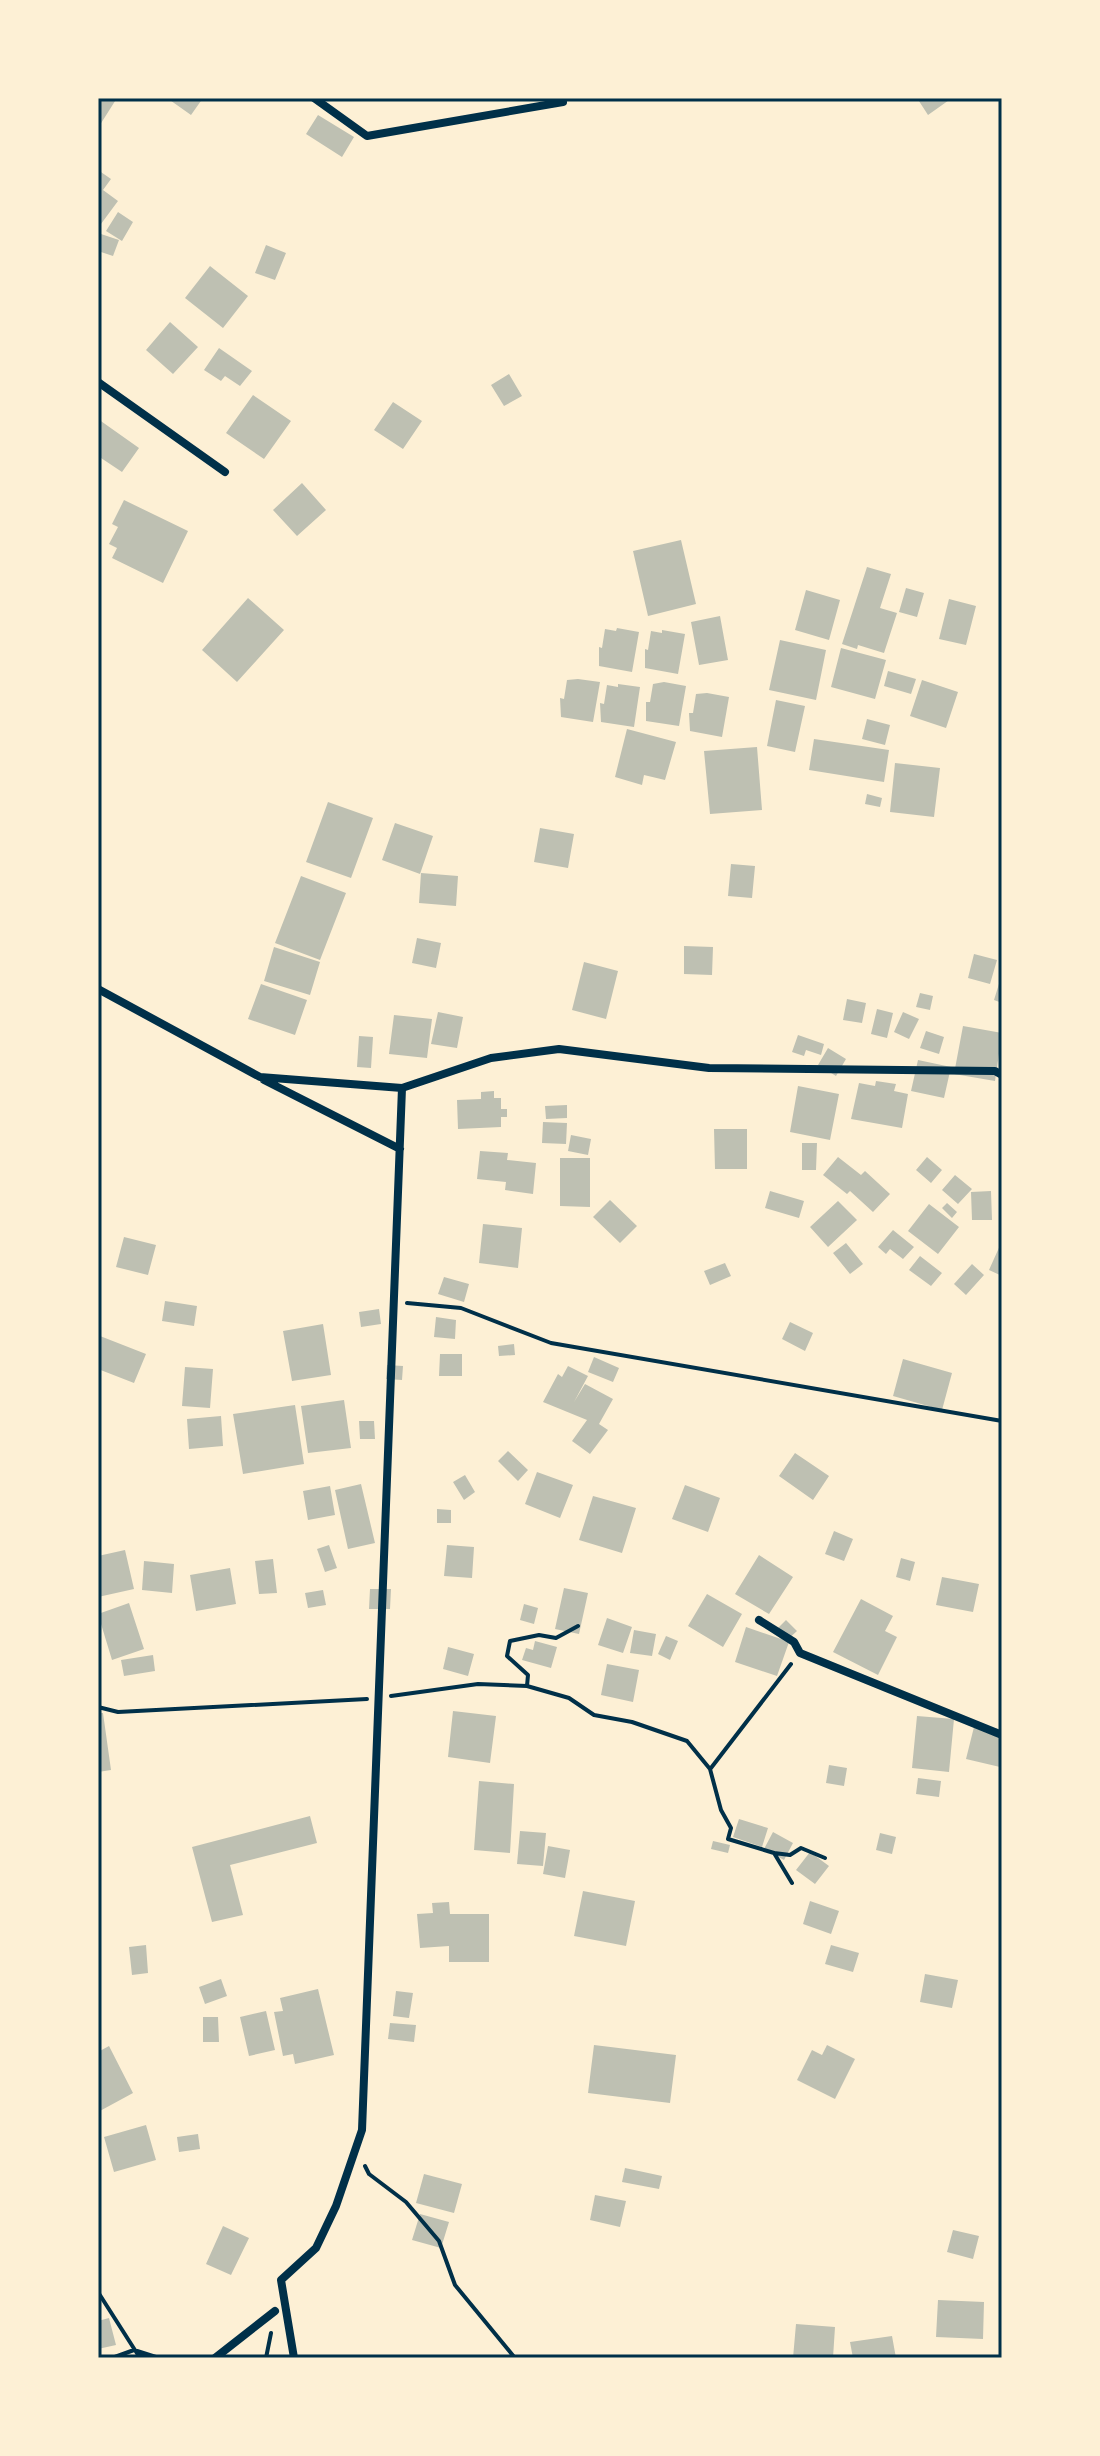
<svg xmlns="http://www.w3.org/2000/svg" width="1100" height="2456" viewBox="0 0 1100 2456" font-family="'PT Serif',serif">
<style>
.building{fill:#bec0b2}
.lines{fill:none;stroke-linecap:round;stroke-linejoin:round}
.path{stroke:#003049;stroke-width:4}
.minor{stroke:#003049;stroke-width:8}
.neatline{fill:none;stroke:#003049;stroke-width:3}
</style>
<rect width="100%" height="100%" fill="#fdf0d5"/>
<path class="building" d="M98,98H117L98,128Z
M167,98H203L191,115Z
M917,98H952L928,115Z
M318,115L354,137L342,157L306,134Z
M98,170L111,179L103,190L118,201L98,228Z
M118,212L133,222L122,241L106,231Z
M101,234L119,240L113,256L98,251Z
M266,245L286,253L275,280L255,273Z
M210,266L248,296L223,328L185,298Z
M170,322L198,347L173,374L146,350Z
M219,348L252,371L240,386L225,376L221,381L204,370Z
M509,374L522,396L504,406L491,385Z
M253,395L291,421L264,459L226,433Z
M393,402L422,421L403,449L374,430Z
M98,419L139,448L122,472L98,456Z
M302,483L326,510L297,536L273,510Z
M124,500L188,531L163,583L112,558L117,548L109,544L118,527L112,524Z
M681,540L696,604L648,616L633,551Z
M867,567L891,574L880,608L897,613L884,653L858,645L857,649L842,644Z
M906,588L924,593L917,617L899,612Z
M806,590L840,600L829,640L795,630Z
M248,598L284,630L237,682L202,650Z
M949,599L976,606L966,645L939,639Z
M720,616L728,660L699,665L691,622Z
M617,628L639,632L632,672L599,666V647L602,648L605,629L616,631Z
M662,630L685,634L678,674L645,668V649L648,650L651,631L662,633Z
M780,640L826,650L816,700L769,690Z
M841,648L886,660L875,699L831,687Z
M888,671L916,679L911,694L884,686Z
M578,679L600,682L593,722L561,717L560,698L564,699L567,680Z
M922,680L958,692L946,728L910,716Z
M664,682L686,686L679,726L646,721V702H650L653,684Z
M618,684L640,687L634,727L601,722L600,703L604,704L607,685L618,687Z
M707,693L729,697L722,737L690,731L689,713H693L696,694Z
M776,700L805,706L795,752L767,746Z
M867,719L890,725L885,745L862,739Z
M627,729L676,742L665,780L644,775L642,785L615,777Z
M814,739L889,750L884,782L809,770Z
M757,747L762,810L710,814L704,751Z
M895,763L940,768L934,817L890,812Z
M867,794L882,798L880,807L865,804Z
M328,802L373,818L351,878L306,862Z
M395,823L433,836L420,874L382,860Z
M540,828L574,834L568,868L534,862Z
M731,864L755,866L752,898L728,896Z
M421,873L458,876L456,906L419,903Z
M301,876L346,893L320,960L275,943Z
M417,938L441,943L436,968L412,963Z
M684,946L713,947L712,975L684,974Z
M274,947L320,962L310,995L264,981Z
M974,954L997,960L990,984L968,978Z
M584,962L618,971L606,1019L572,1010Z
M1002,974V1003L994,1000Z
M261,984L307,1000L295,1035L248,1019Z
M920,993L933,996L930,1010L916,1007Z
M847,999L866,1003L862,1023L843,1020Z
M877,1009L893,1013L887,1038L871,1034Z
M438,1012L463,1017L457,1048L431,1044Z
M903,1012L919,1019L909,1039L894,1032Z
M394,1015L432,1019L427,1058L389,1054Z
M963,1026L1002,1033L995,1081L954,1074Z
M926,1031L944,1037L939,1054L920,1048Z
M798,1035L824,1044L821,1055L806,1050L804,1056L792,1052Z
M359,1036L373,1037L371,1068L357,1067Z
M828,1048L846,1059L836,1076L818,1065Z
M918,1060L951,1067L944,1098L911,1091Z
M876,1081L896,1084L894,1091L908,1094L902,1128L851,1119L859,1083L875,1086Z
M798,1086L839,1094L830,1140L790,1132Z
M494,1091V1098H501V1109H507V1117H501V1127L458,1129L457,1100L481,1099V1092Z
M567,1105V1118L546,1119L545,1106Z
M543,1122L567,1123L566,1144L542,1143Z
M714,1129H747V1169H715Z
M571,1135L591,1139L588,1155L568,1151Z
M802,1143H817L816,1170H802Z
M480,1151L508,1153L507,1160L536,1163L533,1194L505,1190L506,1182L477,1179Z
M838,1157L861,1175L865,1171L890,1194L873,1212L850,1191L847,1194L823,1175Z
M927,1157L942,1170L931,1183L916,1170Z
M560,1158H590V1207L560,1206Z
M955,1175L972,1189L958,1204L942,1190Z
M770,1191L804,1201L799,1218L765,1208Z
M991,1191L992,1220H972L971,1192Z
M610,1200L637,1226L620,1243L593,1217Z
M838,1201L857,1220L828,1247L810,1227Z
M947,1203L957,1212L952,1218L942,1208Z
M929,1204L959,1227L938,1254L908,1231Z
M483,1224L522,1228L518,1268L479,1263Z
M893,1230L914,1247L903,1259L890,1249L886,1254L878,1247Z
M124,1237L156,1245L148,1275L116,1267Z
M1002,1241V1276L989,1270Z
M846,1243L863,1264L850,1274L833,1253Z
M920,1256L942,1273L931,1286L909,1270Z
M725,1263L731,1276L710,1285L704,1271Z
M972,1264L984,1275L966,1295L954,1284Z
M444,1277L469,1284L464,1302L438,1294Z
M165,1301L197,1306L194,1326L162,1321Z
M379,1309L381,1324L361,1327L359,1312Z
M436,1317L456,1320L455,1339L434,1337Z
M790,1322L813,1333L805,1351L782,1339Z
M323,1324L331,1375L292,1381L283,1331Z
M100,1336L146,1354L134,1383L98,1369Z
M514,1344L515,1355L499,1356L498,1346Z
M440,1354H462V1376H439Z
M594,1357L619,1368L613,1382L588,1372Z
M903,1359L952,1373L942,1410L893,1396Z
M387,1365L403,1366L402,1380L386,1379Z
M568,1366L588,1376L574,1402L585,1384L613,1399L599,1424L608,1430L590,1454L572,1441L587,1420L543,1402L558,1374L562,1377Z
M185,1367L213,1369L210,1408L182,1406Z
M344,1400L351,1448L308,1453L301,1406Z
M295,1405L304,1464L243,1474L233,1414Z
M221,1416L223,1446L189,1449L187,1419Z
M359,1421H374L375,1439H360Z
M508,1451L528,1470L518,1481L498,1461Z
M795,1453L829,1476L813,1500L779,1476Z
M537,1472L573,1485L560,1518L525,1504Z
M465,1475L475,1492L464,1500L453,1482Z
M361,1484L375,1543L348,1549L335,1490Z
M685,1485L720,1498L708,1532L672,1519Z
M330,1486L335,1515L308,1520L303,1491Z
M593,1496L636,1508L622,1553L579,1540Z
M437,1509L451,1510V1523H437Z
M834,1531L853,1539L844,1561L825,1554Z
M329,1545L337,1568L325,1572L317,1549Z
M447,1545L474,1547L472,1578L444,1576Z
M125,1550L134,1589L98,1597V1556Z
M759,1555L793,1577L769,1614L735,1594Z
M901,1558L915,1562L910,1581L896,1577Z
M273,1559L277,1593L259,1594L255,1561Z
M144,1561L174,1564L172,1593L142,1590Z
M230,1568L236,1604L196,1611L190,1575Z
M942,1577L979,1584L973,1612L936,1605Z
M564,1588L588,1593L579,1634L555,1629Z
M370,1589H391L390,1609H369Z
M323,1590L326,1605L308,1608L305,1593Z
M707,1594L742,1614L723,1647L688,1626Z
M861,1599L893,1616L885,1631L897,1637L878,1675L833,1652Z
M129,1603L144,1649L112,1660L98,1614Z
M524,1604L538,1608L534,1624L520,1620Z
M607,1618L632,1627L623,1653L598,1645Z
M786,1620L797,1631L786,1641L789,1642L777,1676L735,1662L746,1627L781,1639L774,1632Z
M634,1630L656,1634L652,1656L630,1653Z
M666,1636L678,1641L670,1660L658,1654Z
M535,1641L557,1647L551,1668L522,1660L526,1648L533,1650Z
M448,1647L474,1654L468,1676L443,1669Z
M153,1655L155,1671L124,1676L121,1660Z
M607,1664L639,1670L633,1702L601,1695Z
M453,1711L496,1716L490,1763L448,1757Z
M98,1713H103L111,1770L98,1772Z
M917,1716L954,1719L949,1772L912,1768Z
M975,1723L1002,1730L1000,1767L966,1759Z
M829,1765L847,1768L844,1786L826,1783Z
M918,1778L941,1781L939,1797L916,1794Z
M479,1781L514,1784L510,1853L474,1850Z
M310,1816L317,1843L230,1865L243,1915L212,1922L192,1847Z
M739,1819L768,1828L762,1847L733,1837Z
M520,1831L546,1833L543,1866L517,1864Z
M773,1832L793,1843L784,1860L764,1849Z
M880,1833L896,1837L892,1854L876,1850Z
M713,1841L730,1845L728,1853L711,1849Z
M548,1846L570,1850L565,1878L543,1874Z
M810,1852L829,1866L815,1884L796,1870Z
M583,1891L635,1901L626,1946L574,1936Z
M810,1901L839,1911L831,1934L803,1924Z
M449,1902L450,1914H489V1962H449V1946L420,1948L417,1914L433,1913L432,1903Z
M146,1945L148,1973L132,1975L129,1947Z
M831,1945L859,1953L853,1972L825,1964Z
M925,1974L958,1980L952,2008L920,2002Z
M221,1979L227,1996L205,2004L199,1987Z
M318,1989L334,2055L295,2064L293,2054L283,2056L274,2012L283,2011L280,1998Z
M396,1991L413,1993L409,2018L393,2016Z
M266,2011L275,2050L249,2056L240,2017Z
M203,2017H218L219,2042H203Z
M390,2023L416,2025L414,2042L388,2039Z
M594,2045L676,2055L670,2103L588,2093Z
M827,2045L855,2059L835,2099L797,2080L812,2050L822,2055Z
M109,2046L133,2093L98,2112V2052Z
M146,2125L156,2160L114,2172L104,2137Z
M198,2134L200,2149L179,2152L177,2137Z
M625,2168L662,2176L659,2189L622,2182Z
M424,2174L462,2184L454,2213L416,2203Z
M595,2195L626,2201L620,2227L590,2220Z
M420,2214L449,2222L441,2248L412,2240Z
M223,2226L249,2238L231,2275L206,2264Z
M953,2230L979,2236L973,2259L947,2252Z
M938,2300L984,2302L983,2339L936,2337Z
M109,2318L116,2345L98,2349V2321Z
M796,2324L835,2327L833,2358H793Z
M892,2336L896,2358H853L850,2342Z"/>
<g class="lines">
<path class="path" d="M407,1303L461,1308L551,1343L1002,1421
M527,1686L528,1675L507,1656L510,1641L539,1635L556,1638L578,1626
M391,1696L478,1684L527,1686L569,1698L594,1715L632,1722L687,1741L710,1769L721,1810L731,1828L728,1839L774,1853L792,1883
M98,1707L118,1712L367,1699
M711,1768L791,1664
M774,1853L790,1855L801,1848L825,1858
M365,2166L369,2174L406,2202L439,2241L455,2285L515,2358
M98,2292L140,2358
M112,2358L134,2350L159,2358
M266,2358L271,2333"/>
<path class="minor" d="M314,98L367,136L563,102
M98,382L225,472
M98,989L260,1077L402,1088L491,1058L559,1049L709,1068L995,1071L1002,1075
M264,1080L400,1149
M759,1620L794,1642L800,1653L1002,1735
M215,2358L275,2311
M294,2358L281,2280L316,2248L336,2206L362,2130L402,1088"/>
</g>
<rect width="1100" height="2456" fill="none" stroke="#fdf0d5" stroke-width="200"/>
<rect x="100" y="100" width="900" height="2256" class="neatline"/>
</svg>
